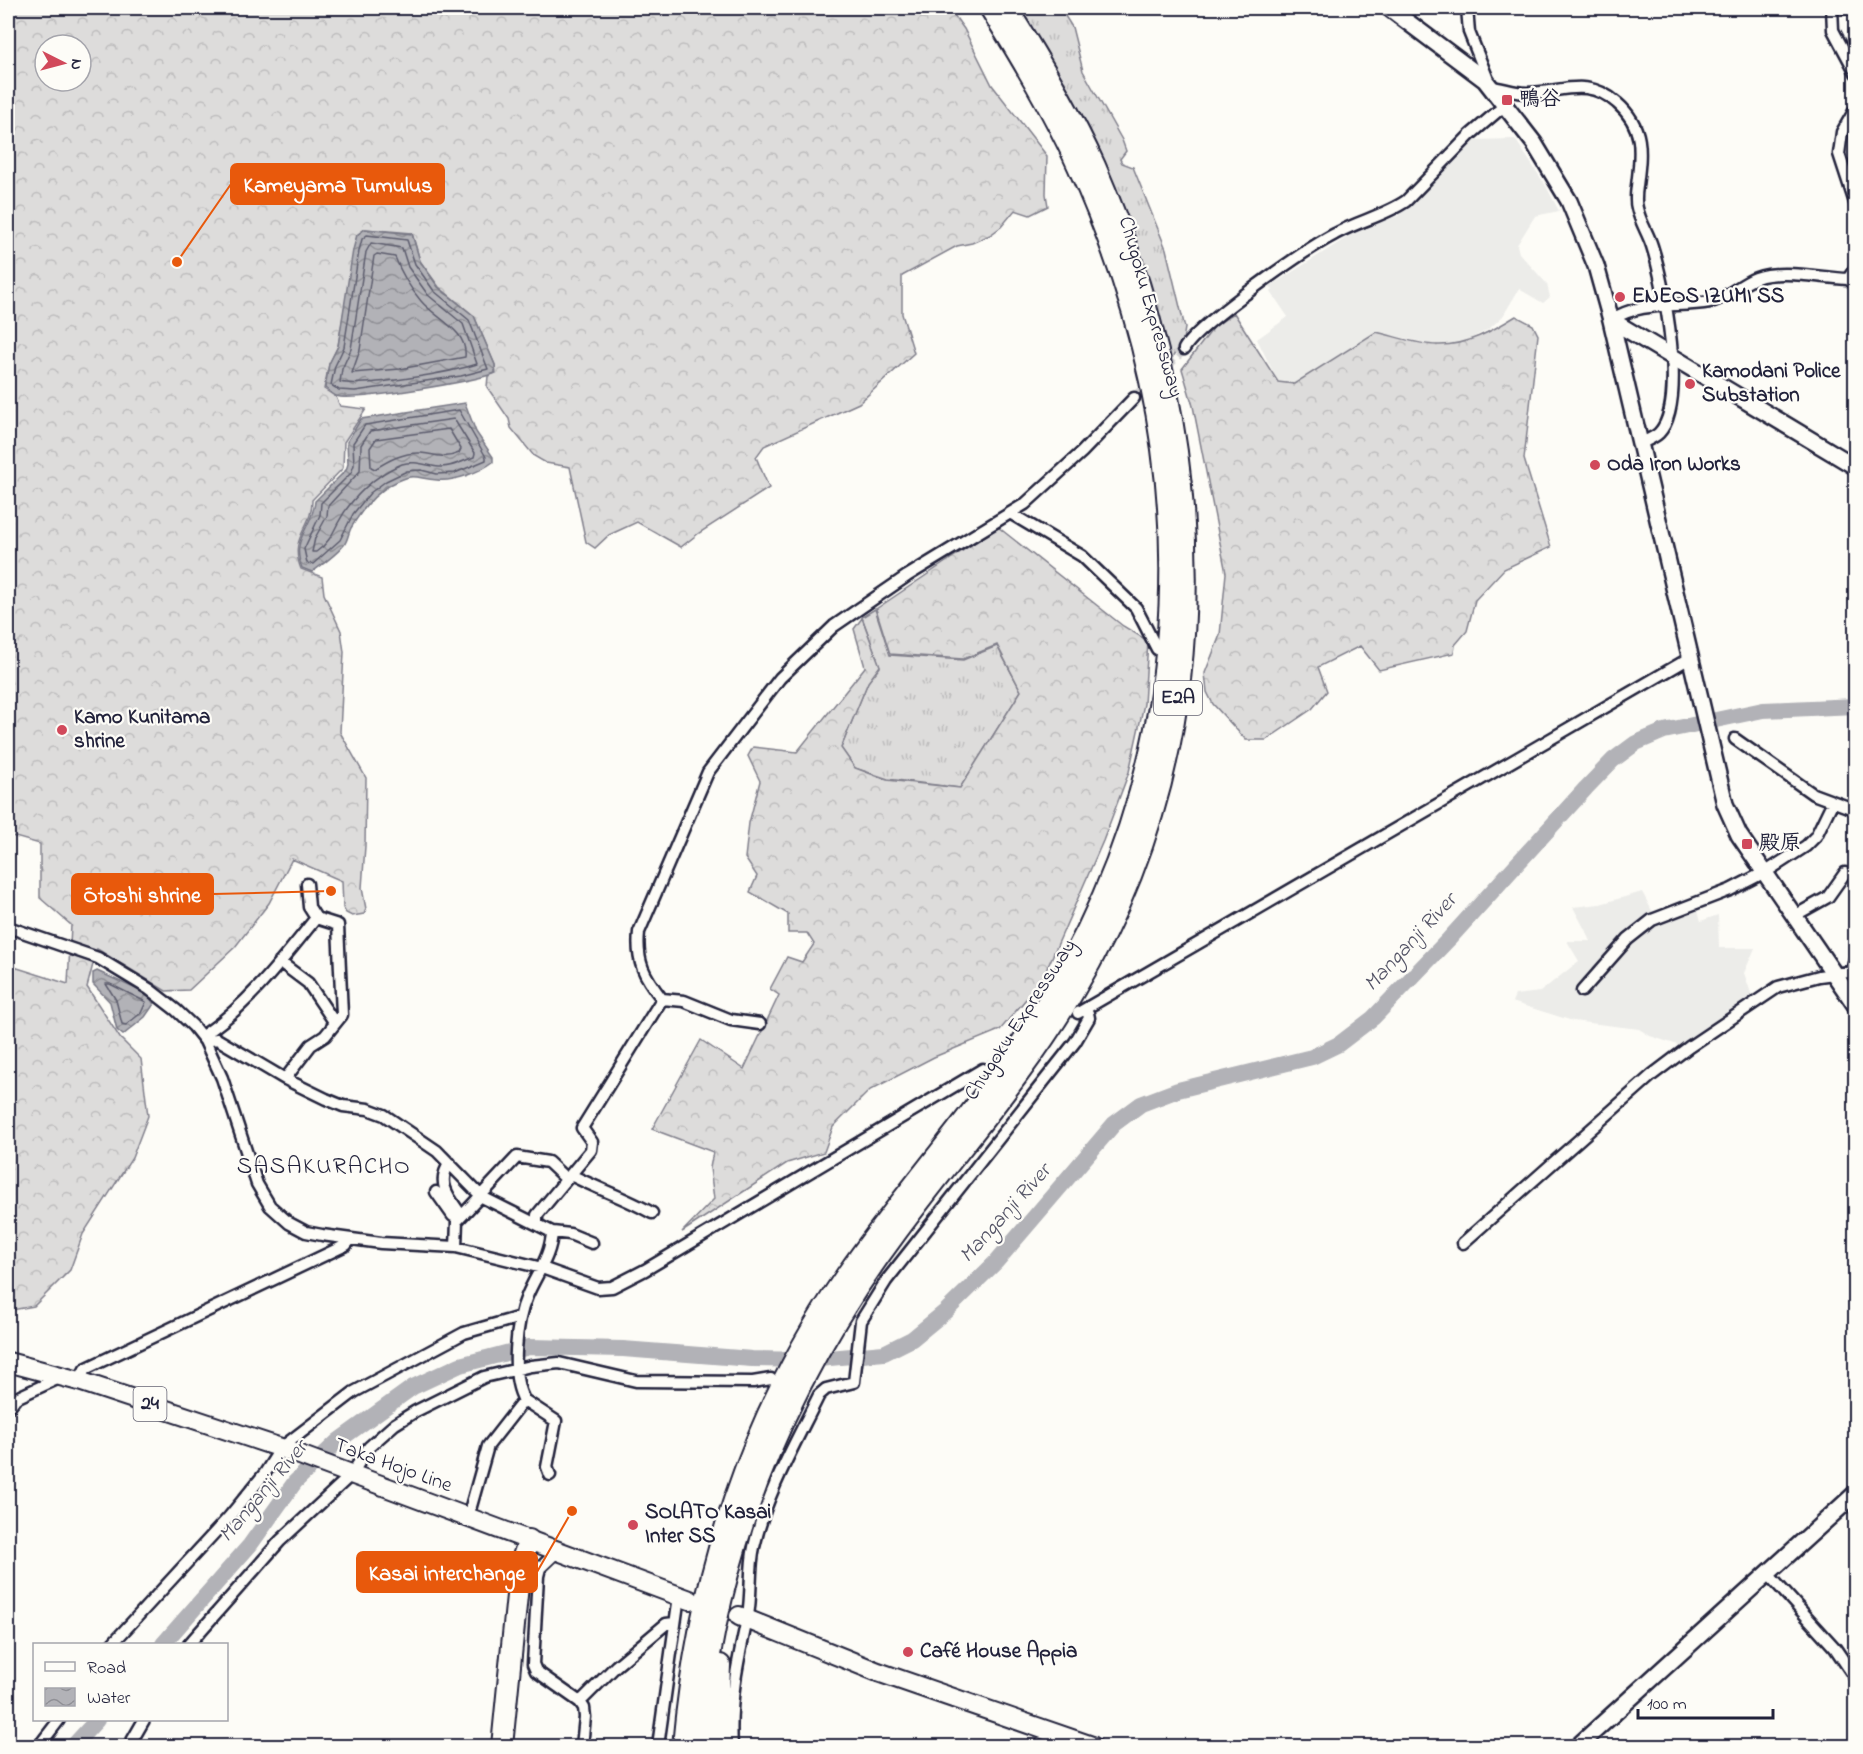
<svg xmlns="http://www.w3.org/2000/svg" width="1863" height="1754" viewBox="0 0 1863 1754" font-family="'Indie Flower','Klee One',sans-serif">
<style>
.built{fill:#ecece9}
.grass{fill:url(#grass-tufts);stroke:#807f8b;stroke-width:1.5}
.forest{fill:url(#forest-crowns);stroke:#807f8b;stroke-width:1.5;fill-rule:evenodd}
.water{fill:url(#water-waves);stroke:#787885;stroke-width:1.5}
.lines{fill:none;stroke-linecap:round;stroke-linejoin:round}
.shore{stroke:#5c5c6d;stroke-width:1.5}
.river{stroke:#b2b2b7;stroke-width:16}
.street-tunnel{stroke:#d1d0d1;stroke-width:10;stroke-dasharray:10 5;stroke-linecap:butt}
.street-casing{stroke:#22223b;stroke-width:15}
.secondary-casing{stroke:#22223b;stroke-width:20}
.primary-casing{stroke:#22223b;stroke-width:22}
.highway-casing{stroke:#22223b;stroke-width:24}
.street{stroke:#fdfcf7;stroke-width:10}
.secondary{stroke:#fdfcf7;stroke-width:15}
.primary{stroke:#fdfcf7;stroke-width:18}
.highway{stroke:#fdfcf7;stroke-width:20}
.poi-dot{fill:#d1495b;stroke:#fdfcf7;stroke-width:2}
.labels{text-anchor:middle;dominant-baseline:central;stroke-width:4.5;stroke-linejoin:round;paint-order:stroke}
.shield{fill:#fdfcf7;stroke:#646373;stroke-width:1.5}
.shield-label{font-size:20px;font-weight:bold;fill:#22223b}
.poi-label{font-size:21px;font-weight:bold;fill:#22223b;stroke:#fdfcf7;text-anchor:start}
.street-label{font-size:21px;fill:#22223b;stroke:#fdfcf7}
.water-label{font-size:22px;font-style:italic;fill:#545466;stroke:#fdfcf7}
.quarter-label{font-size:24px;letter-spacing:1.5px;fill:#22223b;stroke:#fdfcf7}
.leader{fill:none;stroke:#e8590c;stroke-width:2}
.callout-dot{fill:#e8590c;stroke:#fdfcf7;stroke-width:2}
.callout{fill:#e8590c;stroke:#e8590c;stroke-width:2}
.callout-label{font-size:22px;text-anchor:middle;font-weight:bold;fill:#fff}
</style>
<defs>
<pattern id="grass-tufts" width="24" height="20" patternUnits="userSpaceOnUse" patternTransform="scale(1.5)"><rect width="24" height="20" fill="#dddcdb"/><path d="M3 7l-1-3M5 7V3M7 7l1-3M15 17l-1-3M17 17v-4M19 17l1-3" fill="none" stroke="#bdbcbd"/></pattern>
<pattern id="forest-crowns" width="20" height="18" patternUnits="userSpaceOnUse" patternTransform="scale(1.5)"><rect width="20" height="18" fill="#dddcdb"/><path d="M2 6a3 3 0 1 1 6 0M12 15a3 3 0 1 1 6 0" fill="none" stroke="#bdbcbd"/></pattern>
<pattern id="water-waves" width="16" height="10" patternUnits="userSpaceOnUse" patternTransform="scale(1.5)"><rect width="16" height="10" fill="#b2b2b7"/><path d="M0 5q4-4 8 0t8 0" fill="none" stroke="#909096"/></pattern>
</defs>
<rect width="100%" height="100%" fill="#fdfcf7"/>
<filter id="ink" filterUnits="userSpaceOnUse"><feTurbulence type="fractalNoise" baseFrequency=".0167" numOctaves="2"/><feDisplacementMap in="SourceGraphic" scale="12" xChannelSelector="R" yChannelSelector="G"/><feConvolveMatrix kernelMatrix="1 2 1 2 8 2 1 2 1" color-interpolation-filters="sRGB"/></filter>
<g filter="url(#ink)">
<path class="built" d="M1515,139L1546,186L1559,211L1535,216L1517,245L1519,253L1547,284L1550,297L1543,303L1519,289L1503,316L1489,329L1462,343L1435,345L1376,332L1294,384L1278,382L1257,339L1288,317L1271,292L1273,290L1270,286L1362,228L1398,216L1471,140Z
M1642,892L1658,922L1698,911L1701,921L1718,915L1719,948H1755L1744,973L1753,999L1684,1047L1650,1036L1639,1029L1573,1021L1512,1002L1515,995L1540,992L1579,961L1567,941H1591L1573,907L1600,904Z"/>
<path class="grass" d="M1017,8H1060L1072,27L1083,71L1122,140L1126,151L1120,159L1122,163L1133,167L1166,249L1185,328L1183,340L1169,363Z
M875,609L890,655L963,660L997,646L1021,691L960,788L888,779L855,768L841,748L868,682L880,667L862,617Z"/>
<path class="forest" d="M8,8H949L964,29L992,85L1047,156L1046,194L1048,206L1030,215L1015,210L1001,227L990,235L972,243L957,246L902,276V314L914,353L859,403L764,446L756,457L769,488L699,533L681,547L637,522L609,535L595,548L586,542L570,467L546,463L534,456L511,428L509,419L487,387L488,376L496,373L495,365L474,316L439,287L420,261L412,233L365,229L357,235L338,346L329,364L324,389L336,397L340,406L366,409L344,442L343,468L312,500C313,528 288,537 301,569L322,577L324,594L341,631L344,652L340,732L366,778L365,846L362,888L366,909L364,914L352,916L346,913L343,908L342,881L292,859L269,903L235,947L189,990L166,991L97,949L87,987L120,1038L141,1059L148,1116L132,1158L83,1234L70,1270L34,1306L12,1310L8,1305V965L68,984L71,925L40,898V844L8,835ZM45,45H81V81H45Z
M1234,313L1278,382L1294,384L1376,332C1394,336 1420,345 1437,345C1466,346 1492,331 1516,316L1533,325L1538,335L1524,459L1551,547L1504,569L1475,600L1467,631L1455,645L1454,653L1379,670L1360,646L1318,667L1327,691L1312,709L1266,740H1246L1213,704L1207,692L1205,673L1220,635L1226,573L1193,406L1182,369L1214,327Z
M998,527L1123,626L1148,641L1144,704L1129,772L1103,841L1042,980L1000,1030L934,1057L870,1090L833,1127L824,1152L787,1163L682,1232L714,1199L710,1168L713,1152L652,1129L701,1040L744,1069L779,995L770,989L787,957L802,962L814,944L807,933H788V914L750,892L757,876L745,858L749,823L760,781L748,756L753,747L797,752L865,667L854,629L862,618L880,666L868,682L841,748L855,768L887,780L960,788L1021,691L997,645L963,659L890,654L876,609Z"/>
<path class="water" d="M365,229L412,234L420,261L438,287L474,316L495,365V373C476,381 353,402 336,396C333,395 328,390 325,388L329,364L338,346L353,250L357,235Z
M465,403L476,432L493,457V462C480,472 454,482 437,480C414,478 415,472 392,484C375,493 361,511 351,528C348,534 348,540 344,545C335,556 323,564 312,572L302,568C290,538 313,528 315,501L346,470L348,464L347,442L361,419Z
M97,971L147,994L154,1004L145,1017L123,1035L117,1030L110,1002L93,984V973Z"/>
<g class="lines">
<path class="shore" d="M367,235L407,240L415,264L434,291L469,320L488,369L461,376L355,391L339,390L331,385L335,366L344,347L359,251L362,239Z
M371,243L402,248L408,267L428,295L463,324L477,364C453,372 362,388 340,382L342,369L351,349L366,252Z
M377,254L395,257C401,273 410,288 421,301C436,319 468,330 465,357L400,369L352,373L360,350L374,256Z
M459,410L486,457V460L455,473L437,474L421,470L407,471L386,481L370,493L353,514L340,540L313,564L307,563L304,549L320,515L321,503L351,473L354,465L353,443L365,425Z
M454,419L475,453L474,457C463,461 451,468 439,467C426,466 416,460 402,464C376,474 351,498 338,523C332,535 328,544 316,552H312L315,538L327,516L328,506L360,471L361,445L370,431Z
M449,429L461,449L459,453C443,460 437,454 421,453C404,452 389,460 375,469L371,467L370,448L376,439Z
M106,984H110L146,1002L141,1013L126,1025L122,1024L116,1000Z"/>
<path class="river" d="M163,1644L250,1545L295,1482L338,1441L413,1387L460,1365L529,1347L623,1349L752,1359L808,1360L884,1353L912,1339L946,1311L996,1262L1114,1124L1141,1104L1178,1090L1312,1057L1339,1044L1373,1018L1449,939L1586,788L1613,760L1636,743L1664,731L1763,710L1856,706
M73,1746L97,1720"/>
<path class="street-tunnel" d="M1134,398L1184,349
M983,1069L1006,1056"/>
<defs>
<path id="street" d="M1467,8L1469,32L1487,77L1485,80
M1832,8L1833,30L1856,73
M1845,8H1856
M1492,87C1502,88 1515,93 1527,93C1561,93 1587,76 1617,103C1645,127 1641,153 1637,186C1636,193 1635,201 1637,208C1640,222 1648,233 1652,246C1664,283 1688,403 1659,433C1654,438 1645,441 1639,444
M1856,108L1842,132L1839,154L1856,206
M1848,279L1856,267
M1611,320C1642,300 1676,308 1710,302C1726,299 1740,284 1756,278C1779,269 1822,278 1848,279L1856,285
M1184,349C1197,325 1306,249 1335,234C1358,221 1384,216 1406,201L1470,135L1505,105
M1010,513L1082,556L1136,608L1157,649
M1735,739L1813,794L1856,810
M307,884L309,907L316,918
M1794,916L1828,897L1845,873
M8,927L98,958L149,989L176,1010L193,1026L205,1041L222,1078L257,1184L270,1206L289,1223L306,1232L322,1235L381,1243L456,1247L542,1268L598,1288L612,1287L645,1270L983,1069
M280,962L308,983L335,1023
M1852,971L1856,955
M1582,991L1628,939L1652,920L1730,890L1769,870L1806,846L1816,836L1832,803
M1078,1013L1690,658
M760,1024L731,1020L684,1001L662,999C644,976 636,962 639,932L708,772L780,678L834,626L907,576L1025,504L1082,452L1134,398
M202,1036C247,1007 283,959 316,918L338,925L342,1015L325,1036L311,1045L285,1079
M205,1041L217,1039L285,1079L326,1099L343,1106L368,1109L384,1115L437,1151L482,1197L552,1232C551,1257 536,1274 527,1296C516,1321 510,1376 524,1400L556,1421L547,1467L550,1475
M450,1163C435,1183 450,1199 462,1216
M571,1175C598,1189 626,1198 652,1213
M436,1192L453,1216
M537,1223V1215L591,1150L592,1142L582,1128L662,999
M552,1232L570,1234L592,1243
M1463,1243L1652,1075L1689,1047L1778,987L1819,976L1856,971
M456,1247L457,1221L517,1157L548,1162L565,1178
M79,1381L85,1369L346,1245L351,1239
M8,1408L16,1398L55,1380L59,1376
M468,1517L488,1446L524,1400
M558,1551L540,1568L538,1576L533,1664L536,1671L580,1702L584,1708L585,1717L582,1746
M1769,1575L1835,1648L1856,1679
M112,1644L229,1517L265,1473L281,1448L354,1392L464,1333L520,1317
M189,1644L280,1541L351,1475L369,1447L395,1424L416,1411L484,1377L531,1366L559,1363L636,1381L753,1382L771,1379
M580,1702L616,1666L666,1624L674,1623
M39,1746L59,1720
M129,1746L144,1720
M658,1746L679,1596
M732,1746C729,1700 738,1660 748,1615C752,1593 749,1569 754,1547C766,1494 795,1444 819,1395L826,1389L854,1382L861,1321L886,1281L1075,1042L1089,1018L1087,1008"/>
<path id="secondary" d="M1389,8L1485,80L1534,143L1569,201L1596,266L1611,320L1725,804L1739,835L1856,1006
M1611,320L1856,467
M1578,1746L1856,1493"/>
<path id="primary" d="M8,1362L79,1381L281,1448L690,1600
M739,1616L878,1672L1092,1746"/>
<path id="highway" d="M502,1746L520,1565L529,1540
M683,1746C698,1578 750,1414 847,1274C905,1191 974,1115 1030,1030C1207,761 1209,455 1078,166C1053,111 1022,59 990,8
M698,1746C714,1557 780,1389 893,1237C953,1155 1022,1079 1074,991C1228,734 1211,433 1095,166C1070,111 1039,59 1007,8
M717,1746L720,1665"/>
</defs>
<use href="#street" class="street-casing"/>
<use href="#secondary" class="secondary-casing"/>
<use href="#primary" class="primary-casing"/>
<use href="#highway" class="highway-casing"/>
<use href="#street" class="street"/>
<use href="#secondary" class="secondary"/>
<use href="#primary" class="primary"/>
<use href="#highway" class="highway"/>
</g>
</g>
<g class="poi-dot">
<rect x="1501" y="94" width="12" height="12" rx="3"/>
<circle cx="1620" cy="297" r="6"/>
<circle cx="1690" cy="384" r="6"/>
<circle cx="1595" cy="465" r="6"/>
<circle cx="62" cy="730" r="6"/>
<rect x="1741" y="838" width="12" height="12" rx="3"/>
<circle cx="633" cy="1525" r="6"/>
<circle cx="908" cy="1652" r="6"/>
</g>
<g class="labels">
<g class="shield">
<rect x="1154" y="681" width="48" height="34" rx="4.5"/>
<rect x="133.5" y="1387" width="33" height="34" rx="4.5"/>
</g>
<g class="shield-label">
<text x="1178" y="698">E2A</text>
<text x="150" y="1404">24</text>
</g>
<g class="poi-label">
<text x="1519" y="100">鴨谷</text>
<text x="1632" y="297">ENEOS IZUMI SS</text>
<text x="1702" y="372">Kamodani Police<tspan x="1702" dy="24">Substation</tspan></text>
<text x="1607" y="465">Oda Iron Works</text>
<text x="74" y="718">Kamo Kunitama<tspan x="74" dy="24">shrine</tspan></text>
<text x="1759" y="844">殿原</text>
<text x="645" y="1513">SOLATO Kasai<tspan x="645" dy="24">Inter SS</tspan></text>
<text x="920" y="1652">Café House Appia</text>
</g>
<g class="street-label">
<text transform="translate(1150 307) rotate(74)">Chugoku Expressway</text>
<text transform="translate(1021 1020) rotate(-57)">Chugoku Expressway</text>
<text transform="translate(393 1466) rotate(20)">Taka Hojo Line</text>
</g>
<g class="water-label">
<text transform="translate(1411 943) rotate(-47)">Manganji River</text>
<text transform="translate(1006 1214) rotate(-48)">Manganji River</text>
<text transform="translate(264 1492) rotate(-50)">Manganji River</text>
</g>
<g class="quarter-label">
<text x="324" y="1167">SASAKURACHO</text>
</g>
</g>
<path class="leader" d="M177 262L231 184M331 891L213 894M572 1511L537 1572"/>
<g class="callout-dot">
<circle cx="177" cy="262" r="6"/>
<circle cx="331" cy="891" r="6"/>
<circle cx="572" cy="1511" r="6"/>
</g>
<g class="callout">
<rect x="231" y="164" width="213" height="40" rx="6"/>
<rect x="72" y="874" width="141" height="40" rx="6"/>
<rect x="357" y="1552" width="180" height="40" rx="6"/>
</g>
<g class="callout-label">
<text x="338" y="192">Kameyama Tumulus</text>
<text x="142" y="902">Ōtoshi shrine</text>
<text x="447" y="1580">Kasai interchange</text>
</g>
<rect width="1863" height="1754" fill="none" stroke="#fdfcf7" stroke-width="30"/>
<rect x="15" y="15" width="1833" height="1724" fill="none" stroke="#22223b" stroke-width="2" filter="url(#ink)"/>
<rect x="33" y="1643" width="195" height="78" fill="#fdfcf7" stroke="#a5a5ac" stroke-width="1.5"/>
<rect x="45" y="1662" width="30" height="9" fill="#fdfcf7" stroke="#a5a5ac" stroke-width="1.5"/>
<text x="87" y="1673" font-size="18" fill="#22223b">Road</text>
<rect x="45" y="1688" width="30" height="18" fill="url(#water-waves)" stroke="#a5a5ac" stroke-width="1.5"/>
<text x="87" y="1703" font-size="18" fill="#22223b">Water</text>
<g transform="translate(63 63) rotate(96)"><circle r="28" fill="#fdfcf7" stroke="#a5a5ac" stroke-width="1.5"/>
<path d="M0-4.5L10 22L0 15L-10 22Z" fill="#d1495b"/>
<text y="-9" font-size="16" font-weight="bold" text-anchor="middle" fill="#22223b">N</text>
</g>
<path d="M1638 1709v9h135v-9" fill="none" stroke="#22223b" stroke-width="3"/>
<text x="1647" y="1709" font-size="18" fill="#22223b" stroke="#fdfcf7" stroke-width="4.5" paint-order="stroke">100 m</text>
</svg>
